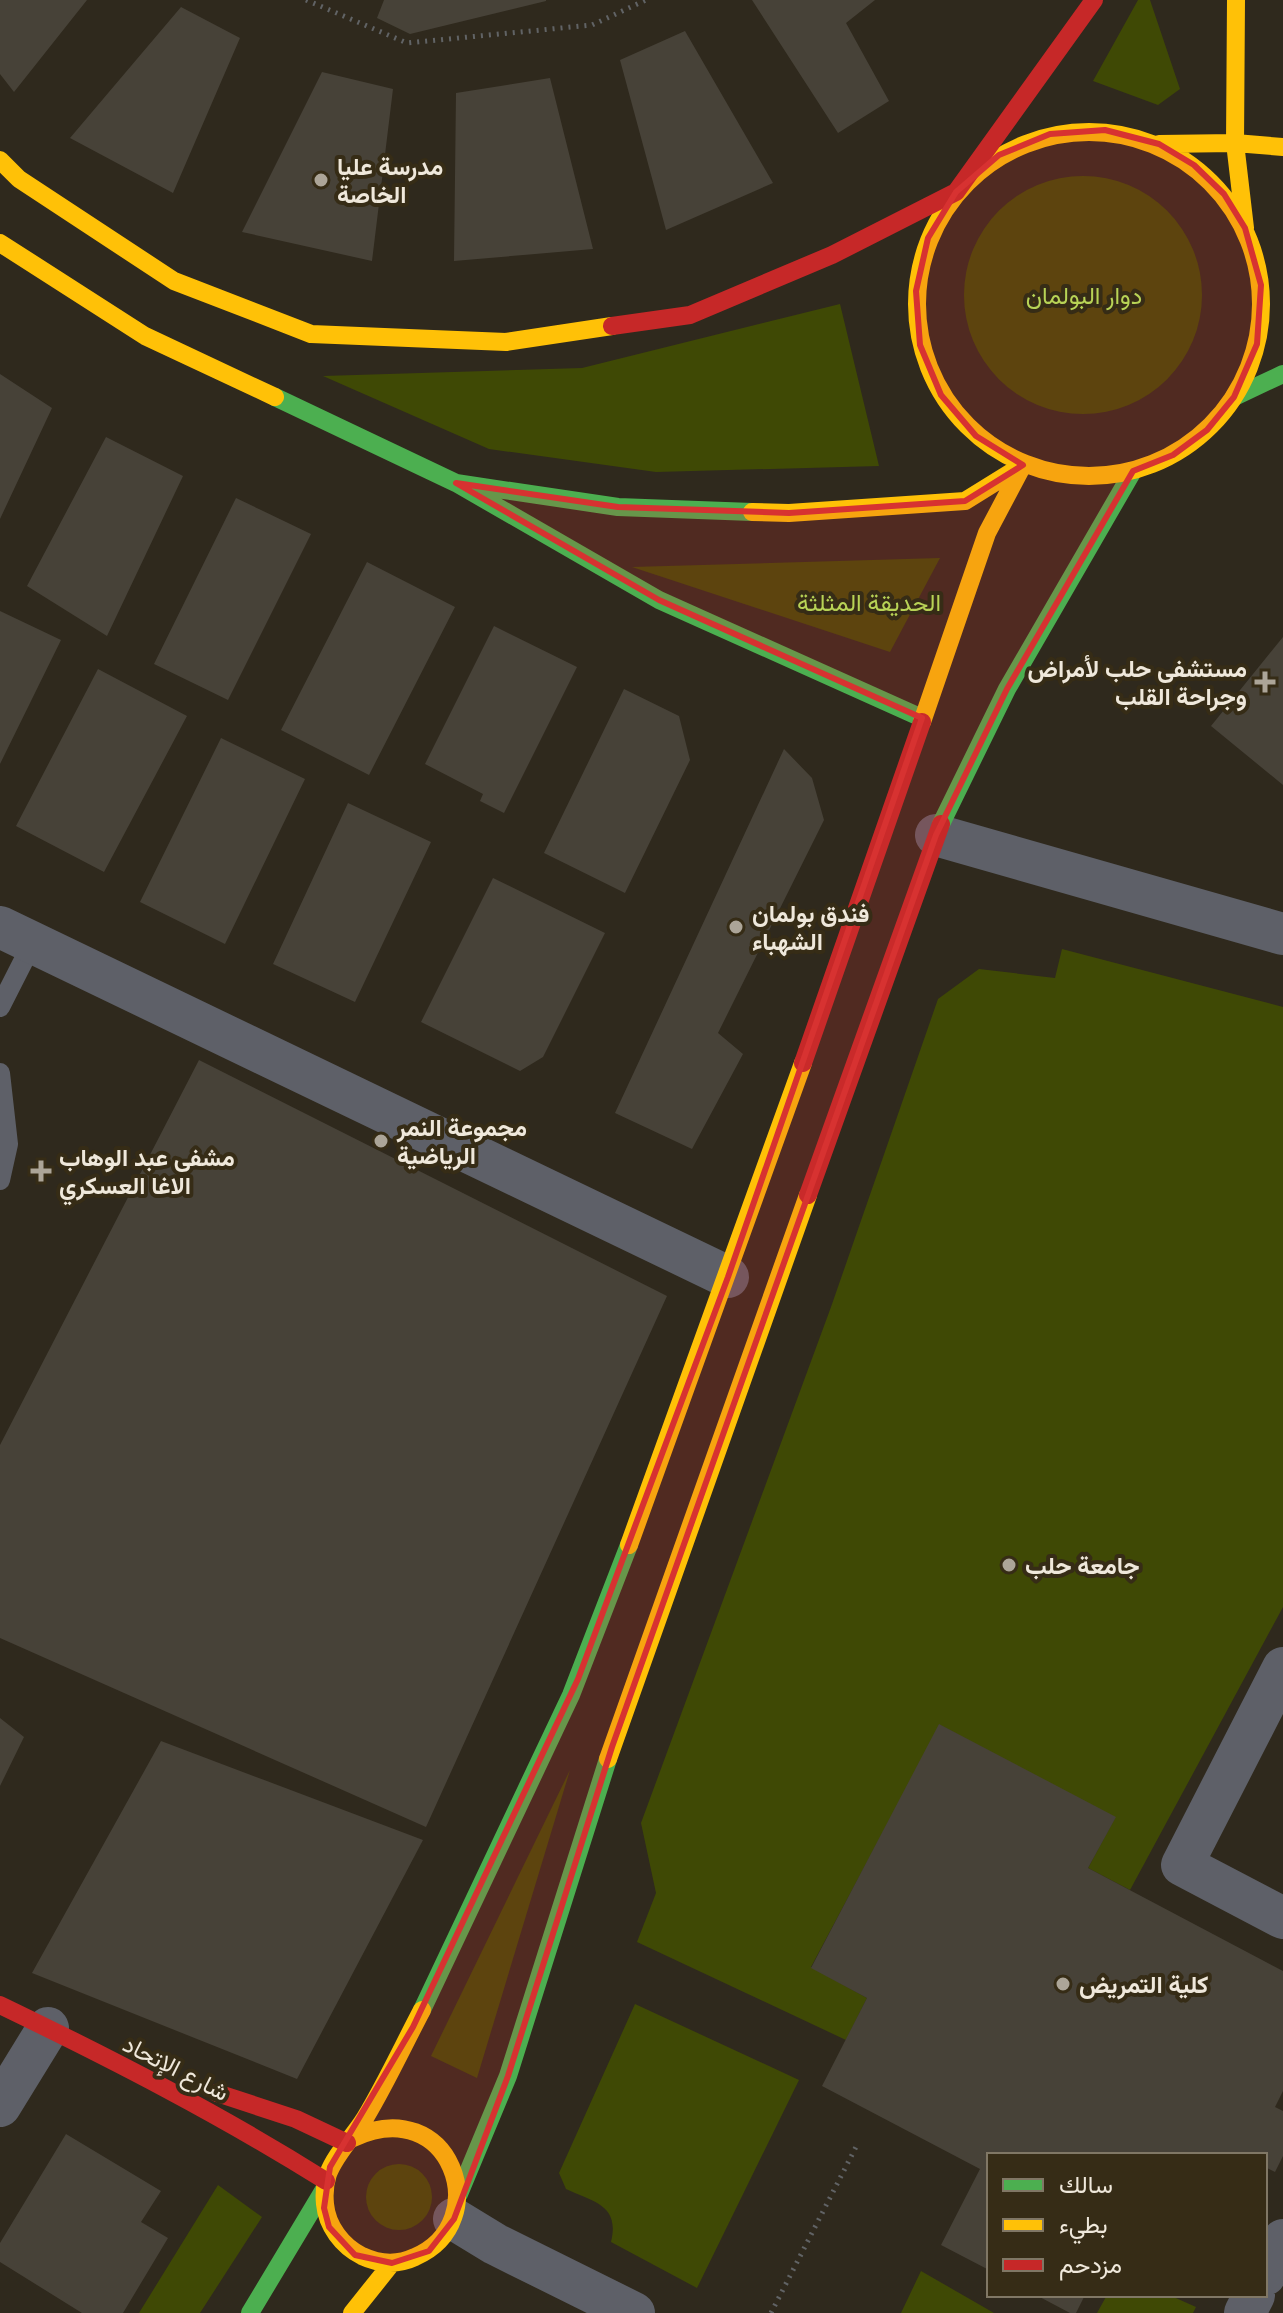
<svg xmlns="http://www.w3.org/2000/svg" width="1283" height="2313" viewBox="0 0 1283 2313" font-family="Figtree,Vazirmatn,sans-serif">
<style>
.green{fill:#3f4905}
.building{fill:#474238}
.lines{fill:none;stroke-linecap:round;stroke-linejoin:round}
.path{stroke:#616365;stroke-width:5;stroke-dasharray:2 6;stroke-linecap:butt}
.lane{stroke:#5e6068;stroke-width:20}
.street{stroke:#5e6068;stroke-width:42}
.fast{stroke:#4caf50;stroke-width:18}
.slow{stroke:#ffc107;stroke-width:18}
.jam{stroke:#c62828;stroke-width:18}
.marked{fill:#d73231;fill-opacity:0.2;stroke:#d73231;stroke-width:6;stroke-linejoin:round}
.poi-dot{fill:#aca598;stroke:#362c16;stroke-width:3}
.labels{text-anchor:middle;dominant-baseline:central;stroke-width:8;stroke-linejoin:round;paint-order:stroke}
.poi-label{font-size:24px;font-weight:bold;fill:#efe8db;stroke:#362c16;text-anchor:start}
.park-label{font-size:24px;fill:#b8d356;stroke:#362c16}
.street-label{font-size:24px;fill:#efe8db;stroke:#362c16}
</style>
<rect width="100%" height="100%" fill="#2f291d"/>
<path class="green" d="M1138,0H1150L1180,89L1158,105L1093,81Z
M964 295a119 119 0 1 1 238 0a119 119 0 1 1-238 0Z
M840,304L879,466L656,472L489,449L323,376L582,368Z
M940,558L890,652L632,567Z
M1062,949L1283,1007V1607L1130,1890L1088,1868L1115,1818L940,1725L811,1967L867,1998L846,2040L637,1942L656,1893L641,1823L831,1307L938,999L979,969L1055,978Z
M570,1770L477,2078L431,2056Z
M635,2004L799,2080L697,2288L611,2242C620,2205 594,2202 566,2189L559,2173Z
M366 2197a33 33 0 1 1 66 0a33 33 0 1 1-66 0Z
M218,2185L262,2217L200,2313H139Z
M921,2271L994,2313H901Z
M1107,2295H1169L1196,2307L1193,2313H1097Z"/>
<path class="building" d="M0,0H87L14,92L0,74Z
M384,0H546V1L410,34L377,18Z
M752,0H875L846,23L889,101L838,133Z
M181,7L240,38L173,193L70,138Z
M685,31L773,183L666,230L620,60Z
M322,72L393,89L372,261L242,232Z
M550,78L593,249L454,261L456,93Z
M0,374L52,408L0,519Z
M106,437L183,476L107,636L27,586Z
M236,498L311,534L228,700L154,664Z
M367,562L455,607L369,775L281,730Z
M0,611L61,640L0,764Z
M494,626L577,667L504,813L480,801L483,794L425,764Z
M1283,637V785L1211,726Z
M98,669L187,716L104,872L16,826Z
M624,689L679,716L690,760L625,893L544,853Z
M221,738L305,779L225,944L140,902Z
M784,749L812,778L824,820L718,1033L743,1054L692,1149L615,1113Z
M348,803L431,842L355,1002L273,964Z
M493,878L605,933L543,1057L520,1071L421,1022Z
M199,1060L667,1296L426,1827L0,1638V1445Z
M0,1718L24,1737L0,1786Z
M939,1724L1116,1817L1088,1868L1283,1971V2091L1275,2107L1283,2111V2156L1275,2172L1265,2167V2155H989V2270L941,2245L980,2169L822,2086L867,1998L811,1968Z
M161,1741L423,1840L297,2079L32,1973Z
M66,2134L161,2191L141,2222L168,2238L123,2313H82L0,2262V2243Z
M1036,2295H1085L1076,2313H1070Z"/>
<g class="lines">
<path class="path" d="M306,0L407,43L592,25L646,0
M771,2313L858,2143"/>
<path class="lane" d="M0,1007L32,944
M0,1073L8,1144L0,1180"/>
<path class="street" d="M936,835L1283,934
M0,927L728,1277
M1283,1668L1182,1865L1283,1918
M0,2106L48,2028
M454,2219L495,2244L634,2313
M1265,2275L1283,2240
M1245,2313L1254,2295"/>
<path class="fast" d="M275,397L456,483L618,507L752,512
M1234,397L1283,374
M456,483L659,600L922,718
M941,824L1007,689L1133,471
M422,2010L571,1695L629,1545
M459,2194L508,2076L608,1759
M250,2313L325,2188"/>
<path class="slow" d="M1236,0L1235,143L1245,228
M917 304a172 172 0 1 1 344 0a172 172 0 1 1-344 0Z
M1159,144L1235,143L1283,147
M0,160L19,179L174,281L311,334L506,342L612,326
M0,243L145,336L275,397
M752,512L789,513L965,501L1023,465
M922,722L987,533L1023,465
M629,1545L803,1063
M608,1759L808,1195
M353,2138C451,2092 496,2222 415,2257C398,2265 379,2264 362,2256C342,2246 327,2226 325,2204C324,2194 325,2183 328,2174C336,2153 354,2136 365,2118C386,2083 403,2046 422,2010
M352,2313L392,2263"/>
<path class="jam" d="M612,326L690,315L832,255L956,192L1094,0
M803,1063L922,722
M808,1195L941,824
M0,2005C112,2059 221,2115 326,2181
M217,2093L296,2119L347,2143"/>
</g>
<path class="marked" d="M1105,130L1159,144L1194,165L1224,194L1245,228L1261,285L1257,344L1234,397L1207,430L1173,455L1133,471L1007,689L936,835L612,1747L508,2076L454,2219L429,2251L392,2263L355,2255L329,2227L324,2208L330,2167L413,2027L578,1679L728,1277L922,718L659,600L456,483L618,507L789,513L965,501L1023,465L976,436L941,395L920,345L916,291L928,238L956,192L999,155L1050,134Z"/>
<g class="poi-dot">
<circle cx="321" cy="180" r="8"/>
<path d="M1261 670h8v8h8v8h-8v8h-8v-8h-8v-8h8z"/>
<circle cx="736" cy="927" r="8"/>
<circle cx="381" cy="1141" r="8"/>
<path d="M37 1159h8v8h8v8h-8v8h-8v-8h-8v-8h8z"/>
<circle cx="1009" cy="1565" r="8"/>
<circle cx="1063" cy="1984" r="8"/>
</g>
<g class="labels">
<g class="poi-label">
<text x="337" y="166">مدرسة عليا<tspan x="337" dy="28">الخاصة</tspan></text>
<text x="1247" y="668" text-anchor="end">مستشفى حلب لأمراض<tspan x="1247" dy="28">وجراحة القلب</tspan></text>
<text x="752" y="913">فندق بولمان<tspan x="752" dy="28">الشهباء</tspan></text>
<text x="397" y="1127">مجموعة النمر<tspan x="397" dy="28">الرياضية</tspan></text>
<text x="59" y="1157">مشفى عبد الوهاب<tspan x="59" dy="28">الاغا العسكري</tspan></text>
<text x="1025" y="1565">جامعة حلب</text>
<text x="1079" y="1984">كلية التمريض</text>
</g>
<g class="park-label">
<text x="1084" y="295">دوار البولمان</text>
<text x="869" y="602">الحديقة المثلثة</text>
</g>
<g class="street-label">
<text transform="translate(176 2068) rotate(27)">شارع الإتحاد</text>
</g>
</g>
<rect x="987" y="2153" width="280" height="144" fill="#362c16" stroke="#807765" stroke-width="2"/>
<rect x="1003" y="2179" width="40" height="12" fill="#4caf50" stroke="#807765" stroke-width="2"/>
<text x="1059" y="2193" font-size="24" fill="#efe8db">سالك</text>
<rect x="1003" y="2219" width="40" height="12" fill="#ffc107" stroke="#807765" stroke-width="2"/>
<text x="1059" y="2233" font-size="24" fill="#efe8db">بطيء</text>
<rect x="1003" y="2259" width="40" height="12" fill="#c62828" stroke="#807765" stroke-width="2"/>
<text x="1059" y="2273" font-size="24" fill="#efe8db">مزدحم</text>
</svg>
